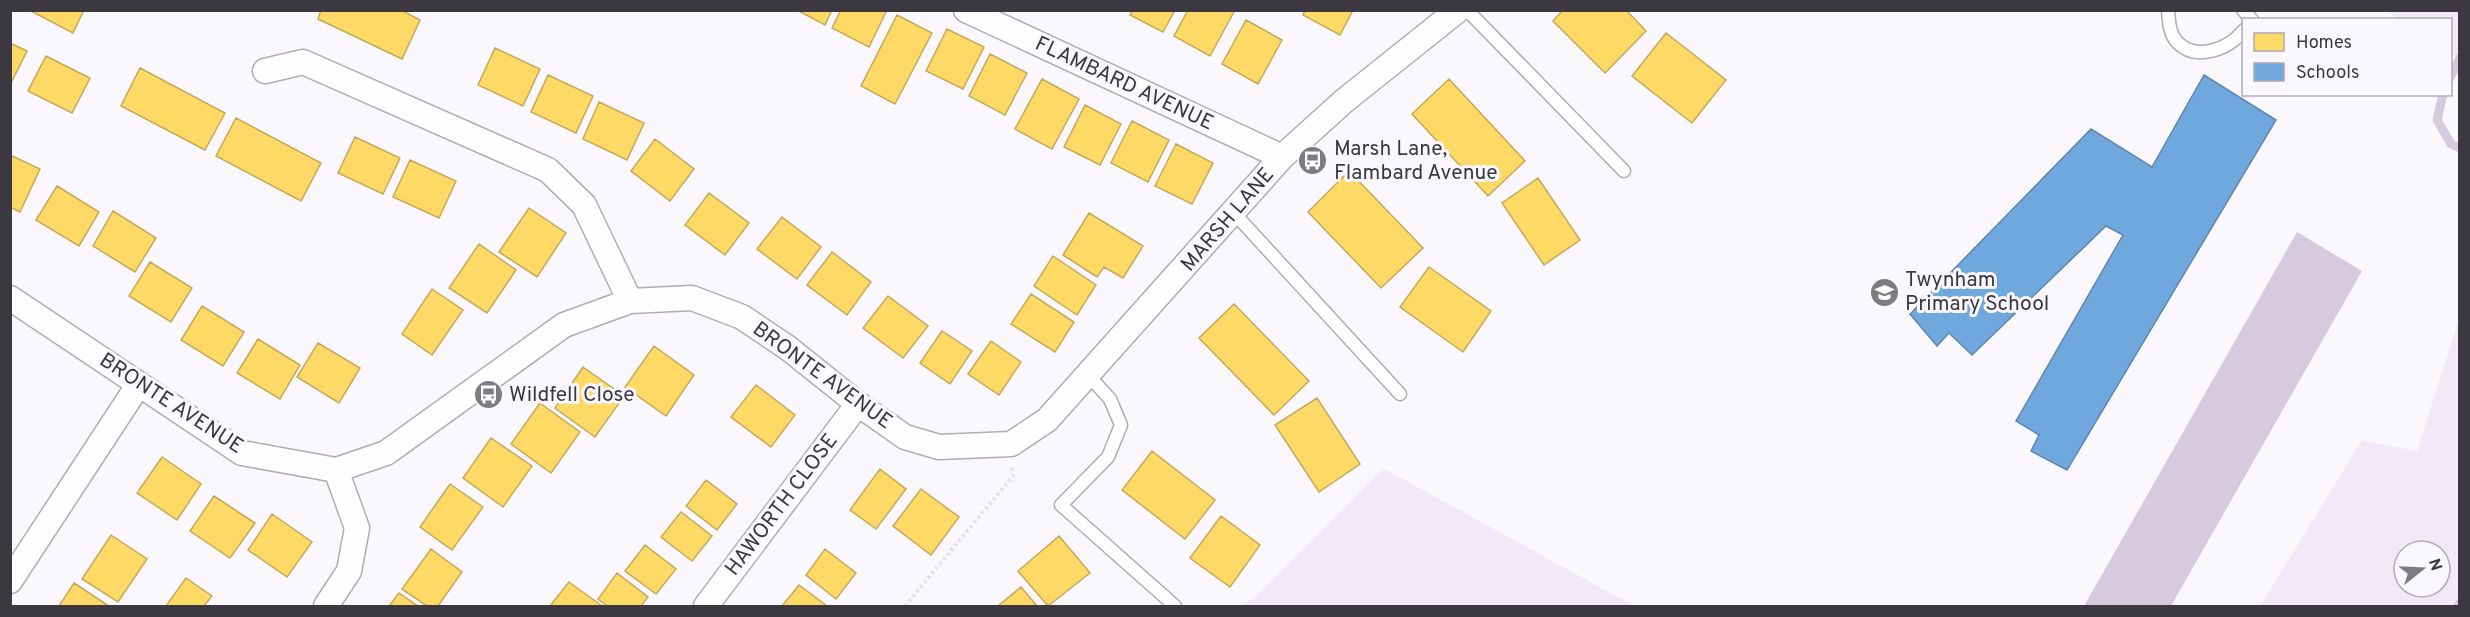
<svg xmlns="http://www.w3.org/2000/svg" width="2470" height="617" viewBox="0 0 2470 617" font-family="Overpass,sans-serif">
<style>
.green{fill:#f2e9f8;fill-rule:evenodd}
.water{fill:#d6cade}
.homes{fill:#ffd966;stroke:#c4a95a;stroke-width:1.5}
.schools{fill:#6fa8dc;stroke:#6086ad;stroke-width:1.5}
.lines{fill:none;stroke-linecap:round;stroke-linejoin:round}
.stream{stroke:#d6cade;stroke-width:9}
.lane-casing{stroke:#b0adb2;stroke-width:15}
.street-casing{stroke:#b0adb2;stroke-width:27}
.path{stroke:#e3e2e4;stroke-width:4;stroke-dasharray:3 3;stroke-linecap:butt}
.lane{stroke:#fefeff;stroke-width:12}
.street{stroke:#fefeff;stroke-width:24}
.labels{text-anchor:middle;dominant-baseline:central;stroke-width:6;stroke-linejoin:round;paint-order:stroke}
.street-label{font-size:21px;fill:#3c383f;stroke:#fbf7fe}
.poi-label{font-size:21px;fill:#3c383f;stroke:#fbf7fe;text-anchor:start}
</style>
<rect width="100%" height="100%" fill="#fbf8fd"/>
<path class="green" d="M2386,11H2459V59L2451,53L2450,20L2399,19Z
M2459,318V606H2260L2362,440L2417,451ZM2404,551H2440V587H2404Z
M1383,468L1634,606H1241L1254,598Z"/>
<path class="water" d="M2297,232L2362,271L2171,606H2084Z"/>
<path class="homes" d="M29,10H84L73,33Z
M321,10H401L420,20L402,59L318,19Z
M797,10H832L825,25Z
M841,10H887L869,47L832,28Z
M1133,10H1175L1163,32L1130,15Z
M1188,10H1235L1210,56L1174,36Z
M1305,10H1353L1340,35L1303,15Z
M1563,10H1626L1646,31L1605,73L1553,21Z
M897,15L932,33L895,104L861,86Z
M1246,20L1282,40L1258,84L1222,64Z
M947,29L984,47L963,89L926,71Z
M1666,33L1726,80L1692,123L1632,76Z
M10,43L27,51L10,85Z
M495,48L540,69L523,106L478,85Z
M990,54L1027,73L1005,115L969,96Z
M46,56L90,78L72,113L28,91Z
M140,68L225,113L205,150L121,106Z
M548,75L593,96L576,133L531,112Z
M1042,79L1079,99L1052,149L1015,129Z
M1449,79L1525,161L1488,196L1412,114Z
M599,102L644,123L627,160L583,139Z
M1085,105L1121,124L1100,165L1064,147Z
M236,118L321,163L301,201L216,156Z
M1132,121L1169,140L1148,182L1111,163Z
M355,137L400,158L383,194L338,173Z
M655,139L694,169L670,201L631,171Z
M1176,144L1213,163L1192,204L1155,186Z
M10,155L40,169L20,212L10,207Z
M410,160L456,181L439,218L393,197Z
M1349,171L1423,248L1381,288L1308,212Z
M1538,178L1580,240L1544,265L1502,203Z
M57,186L99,212L79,246L36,220Z
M709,193L749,223L725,255L685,225Z
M529,208L566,233L537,277L499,252Z
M113,211L156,238L135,272L93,246Z
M1089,213L1143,246L1123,278L1104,267L1097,277L1063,255Z
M782,217L821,247L797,279L757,249Z
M479,244L516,270L487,313L449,288Z
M832,252L871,282L847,315L807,285Z
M1053,256L1096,285L1077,315L1034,286Z
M150,262L192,288L171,322L129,296Z
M1429,267L1491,311L1463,352L1400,307Z
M432,289L463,310L432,355L402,334Z
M1031,294L1074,322L1055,352L1011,324Z
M888,296L928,326L903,358L863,328Z
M1234,304L1309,381L1274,415L1199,338Z
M202,306L244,332L223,366L181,340Z
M942,331L972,351L950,384L920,363Z
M258,339L300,365L280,399L237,373Z
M991,341L1021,362L999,395L968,374Z
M318,343L360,368L339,403L297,377Z
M654,346L694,375L666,416L625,387Z
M583,367L624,396L595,437L555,408Z
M756,385L795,415L771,447L731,417Z
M1317,398L1360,464L1319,492L1275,425Z
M540,403L580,432L551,473L511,444Z
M491,438L532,466L503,507L463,478Z
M1152,451L1215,500L1185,539L1122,490Z
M162,457L201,484L177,520L137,493Z
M880,469L906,489L876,529L850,510Z
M706,480L737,504L717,530L686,506Z
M450,484L483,507L452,550L420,527Z
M921,489L959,517L931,555L893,526Z
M214,496L255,523L230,558L190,531Z
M681,512L712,536L692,561L661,537Z
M272,514L312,542L287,577L248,550Z
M1221,516L1260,545L1230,587L1190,558Z
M111,535L147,559L118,602L82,579Z
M1059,536L1090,573L1048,606L1018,571Z
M645,545L676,569L656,594L625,571Z
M431,549L462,572L438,606H427L402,589Z
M825,549L856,573L836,599L806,575Z
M617,573L648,597L641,606H607L598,599Z
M186,578L212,596L204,606H166Z
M569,582L602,606H550Z
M74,583L109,606H59Z
M799,585L827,606H782Z
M1021,587L1037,606H998Z
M399,593L418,606H389Z"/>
<path class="schools" d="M2204,75L2276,120L2067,470L2031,451L2039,435L2016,421L2123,235L2106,226L1972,355L1949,333L1937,346L1910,314L2091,129L2152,167Z"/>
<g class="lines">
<path class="stream" d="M2450,78L2460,58
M2443,94L2437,120L2451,144L2460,148
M2458,606L2460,603"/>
<defs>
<path id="lane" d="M1467,10L1624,171
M2168,10C2169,21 2169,33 2177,42C2196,62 2229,49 2244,30
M2243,10L2252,20
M1234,213L1400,394
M1088,375L1110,399L1121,425L1108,457L1061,505L1175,606"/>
<path id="street" d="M966,10L1282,157
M265,71L303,62L548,170L584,205L630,301
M10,298L242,453L336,470L386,453L564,325L630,301L692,298L742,317L788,348L858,404L905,437L939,447L1011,444L1047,420L1282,157L1344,101L1458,10
M10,581L139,384
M326,606L349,571L357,528L336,470
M706,606L858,404"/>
</defs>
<use href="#lane" class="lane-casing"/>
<use href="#street" class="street-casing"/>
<path class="path" d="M905,606L1013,476L1012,468"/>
<use href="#lane" class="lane"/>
<use href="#street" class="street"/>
</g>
<defs>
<symbol id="bus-disc" viewBox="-11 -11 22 22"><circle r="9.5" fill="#7f7b82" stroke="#fbf7fe"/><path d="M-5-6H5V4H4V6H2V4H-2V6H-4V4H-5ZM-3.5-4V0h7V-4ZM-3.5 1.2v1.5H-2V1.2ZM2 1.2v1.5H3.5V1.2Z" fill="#fff"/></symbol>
<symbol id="school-disc" viewBox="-11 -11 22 22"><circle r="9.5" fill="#7f7b82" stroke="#fbf7fe"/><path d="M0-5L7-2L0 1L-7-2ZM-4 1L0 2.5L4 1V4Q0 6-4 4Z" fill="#fff"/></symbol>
</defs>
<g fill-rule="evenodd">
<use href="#bus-disc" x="1296" y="144" width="33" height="33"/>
<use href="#school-disc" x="1868" y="276" width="33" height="33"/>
<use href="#bus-disc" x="472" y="378" width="33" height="33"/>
</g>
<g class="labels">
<g class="street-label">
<text transform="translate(1124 84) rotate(25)">FLAMBARD AVENUE</text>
<text transform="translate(1228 220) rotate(-49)">MARSH LANE</text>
<text transform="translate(822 376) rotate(36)">BRONTE AVENUE</text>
<text transform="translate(171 404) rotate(33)">BRONTE AVENUE</text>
<text transform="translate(782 505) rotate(-53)">HAWORTH CLOSE</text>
</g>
<g class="poi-label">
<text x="1334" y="149">Marsh Lane,<tspan x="1334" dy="24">Flambard Avenue</tspan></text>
<text x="1905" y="280">Twynham<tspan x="1905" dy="24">Primary School</tspan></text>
<text x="509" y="395">Wildfell Close</text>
</g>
</g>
<rect width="2470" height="617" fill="none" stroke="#3c383f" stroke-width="24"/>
<rect x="2242" y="18" width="210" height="78" fill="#fbf7fe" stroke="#afabb2" stroke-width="1.5"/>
<rect x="2254" y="33" width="30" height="18" fill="#ffd966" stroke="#afabb2" stroke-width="1.5"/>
<text x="2296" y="48" font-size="18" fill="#3c383f">Homes</text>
<rect x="2254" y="63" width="30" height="18" fill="#6fa8dc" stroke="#afabb2" stroke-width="1.5"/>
<text x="2296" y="78" font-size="18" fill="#3c383f">Schools</text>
<g transform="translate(2422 569) rotate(72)"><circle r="28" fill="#fbf7fe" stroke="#afabb2" stroke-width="1.5"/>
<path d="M0-4.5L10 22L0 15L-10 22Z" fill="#7f7b82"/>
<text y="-9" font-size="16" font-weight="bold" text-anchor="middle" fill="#3c383f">N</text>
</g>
</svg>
